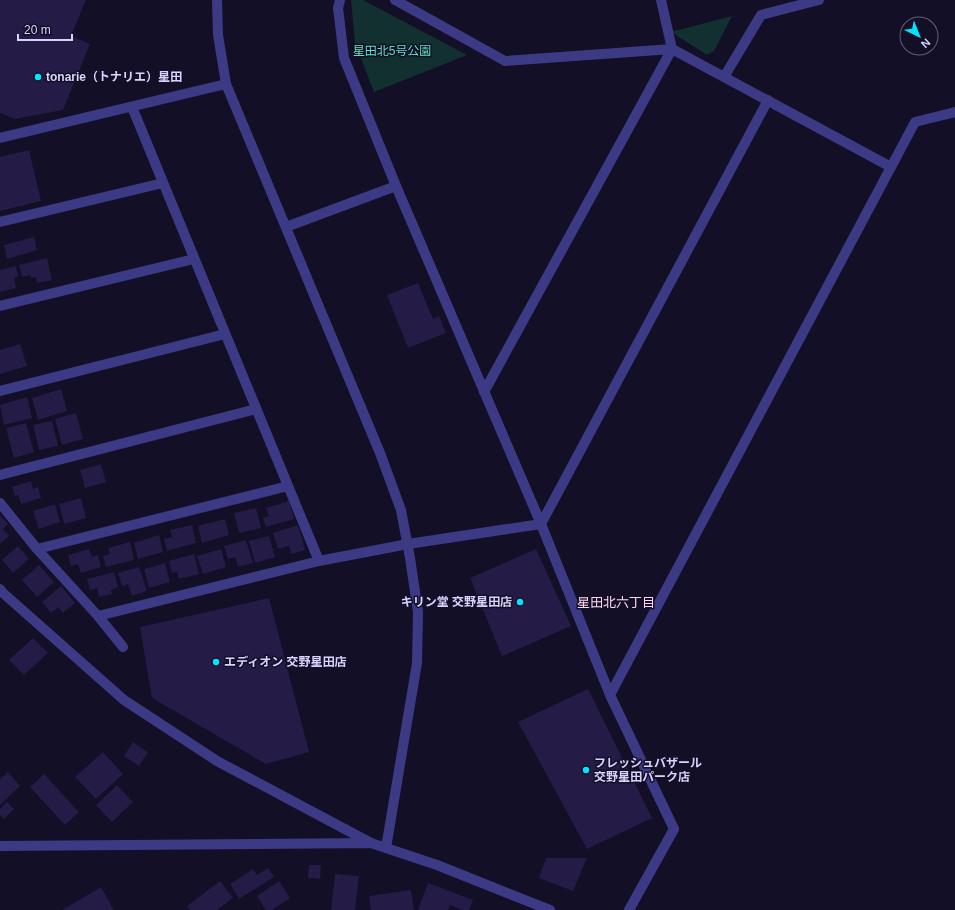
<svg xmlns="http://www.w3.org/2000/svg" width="955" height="910" viewBox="0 0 955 910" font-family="Helvetica,'Noto Sans JP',sans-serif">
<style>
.green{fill:#12302f}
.building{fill:#241b47}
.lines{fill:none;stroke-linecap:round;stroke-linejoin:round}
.minor{stroke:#3d3a85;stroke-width:10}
.tertiary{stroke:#3d3a85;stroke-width:10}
.poi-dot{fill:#00e5ff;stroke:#130f26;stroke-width:1.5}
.labels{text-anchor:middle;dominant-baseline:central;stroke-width:3;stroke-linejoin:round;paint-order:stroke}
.park-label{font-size:12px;fill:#5fe0c0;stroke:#130f26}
.poi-label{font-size:12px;font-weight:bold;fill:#d9d4ff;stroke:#130f26;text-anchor:start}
.neighbourhood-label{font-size:13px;fill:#ffd6f0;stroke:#130f26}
</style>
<rect width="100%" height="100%" fill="#130f26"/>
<path class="green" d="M351,0H363L467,55L374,92L355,43Z
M732,16L714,51L707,55L671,32Z"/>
<path class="building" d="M0,0H86L71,36L90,44L63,110L15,119L0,113Z
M29,150L41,201L0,211V157Z
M34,237L37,250L7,259L4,245Z
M47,258L52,280L37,283L36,277L31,278L30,275L22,277L19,265Z
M16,266L18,277L14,278L16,288L0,292V270Z
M418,283L433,319L439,316L446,333L408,348L387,295Z
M20,344L27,366L0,374V350Z
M61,389L67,411L38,420L32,398Z
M27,397L32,418L4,425L0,405Z
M76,413L83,439L62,445L55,419Z
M52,421L58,446L39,450L33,425Z
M26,423L34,452L14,458L6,428Z
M101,464L106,482L85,488L80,470Z
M31,481L33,489L38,487L41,498L21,504L18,495L15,496L12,487Z
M81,498L86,518L64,524L59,504Z
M289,501L294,519L266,527L263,518L269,516L266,508Z
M55,504L60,522L39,529L33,511Z
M256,508L261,528L239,533L234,513Z
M0,515L8,524L3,529L9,536L0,544Z
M225,519L229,535L202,543L198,526Z
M192,525L196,543L167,551L164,539L172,537L170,530Z
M298,525L305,550L291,554L289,546L278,549L273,533Z
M159,535L163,552L138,559L134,543Z
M269,536L275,557L255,563L249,541Z
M246,540L253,563L238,567L235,557L228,559L224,546Z
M130,542L134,560L106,567L103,556L110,554L108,548Z
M18,546L29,559L13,573L2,560Z
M89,549L92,557L98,555L101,567L81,573L78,564L71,566L68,555Z
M221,549L226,567L203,574L197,556Z
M536,549L571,626L502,656L470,578Z
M194,554L199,574L179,579L177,572L172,573L169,561Z
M165,563L170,582L149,588L144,569Z
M39,565L54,582L37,597L22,580Z
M139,567L147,591L132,596L128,584L122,586L118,573Z
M114,572L118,587L111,590L112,594L99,597L97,588L90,590L87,579Z
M61,586L75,603L63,613L58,607L51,613L42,602Z
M269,598L309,752L266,764L152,698L140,627Z
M33,638L48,653L24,675L9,660Z
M588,689L652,818L587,849L518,722Z
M133,742L148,752L139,766L124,756Z
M103,752L123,774L96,799L75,777Z
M8,772L20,786L0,805V779Z
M44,774L79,812L65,825L30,787Z
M117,785L133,802L112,822L96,805Z
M7,802L14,809L4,819L0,815V809Z
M546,858H587L573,891L539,878Z
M309,865H321L320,879L308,878Z
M268,868L274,877L239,899L230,884L253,869L257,875Z
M335,874L359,876L355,910H331Z
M220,881L233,898L217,910H190L187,906Z
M279,881L290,898L272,910H266L257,896Z
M428,883L473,900L469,910H463L450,905L448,910H421L418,909Z
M101,887L114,910H62Z
M411,890L414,910H371L369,896Z"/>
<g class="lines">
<path class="minor" d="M340,0L338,8L344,58L396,186L541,524L610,695L674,829L629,910
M395,0L505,61L672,49L891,167
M724,77L761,15L819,0
M132,107L319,561
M0,138L226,84
M0,222L163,183
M286,227L396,186
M0,306L194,259
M0,391L225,334
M484,392L672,49L661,0
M0,475L256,409
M0,503L37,549L98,616L123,647
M37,549L288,486
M0,589L3,593L124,700L217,761L371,843
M98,616L319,561L408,544L541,524L768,100
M610,695L915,122L955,112"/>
<path class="tertiary" d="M217,0L218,35L226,84L380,453L401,510L410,558L418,612L417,663L386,848
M0,846L371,843L437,865L550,910"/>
</g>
<g class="poi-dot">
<circle cx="38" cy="77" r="4"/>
<circle cx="520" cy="602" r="4"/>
<circle cx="216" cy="662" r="4"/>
<circle cx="586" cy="770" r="4"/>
</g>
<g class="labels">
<g class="park-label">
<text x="392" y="51">星田北5号公園</text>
</g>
<g class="poi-label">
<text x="46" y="77">tonarie（トナリエ）星田</text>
<text x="512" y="602" text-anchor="end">キリン堂 交野星田店</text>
<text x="224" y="662">エディオン 交野星田店</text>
<text x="594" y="763">フレッシュバザール<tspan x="594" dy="14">交野星田パーク店</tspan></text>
</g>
<g class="neighbourhood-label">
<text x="616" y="602">星田北六丁目</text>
</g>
</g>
<g transform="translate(919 36) rotate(137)"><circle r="19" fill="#130f26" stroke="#625e7d"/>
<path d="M0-3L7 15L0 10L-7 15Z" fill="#00e5ff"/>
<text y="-6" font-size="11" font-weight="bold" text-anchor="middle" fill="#d9d4ff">N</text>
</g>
<path d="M18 34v6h54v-6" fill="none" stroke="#d9d4ff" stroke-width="2"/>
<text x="24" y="34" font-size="12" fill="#d9d4ff" stroke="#130f26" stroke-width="3" paint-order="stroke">20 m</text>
</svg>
